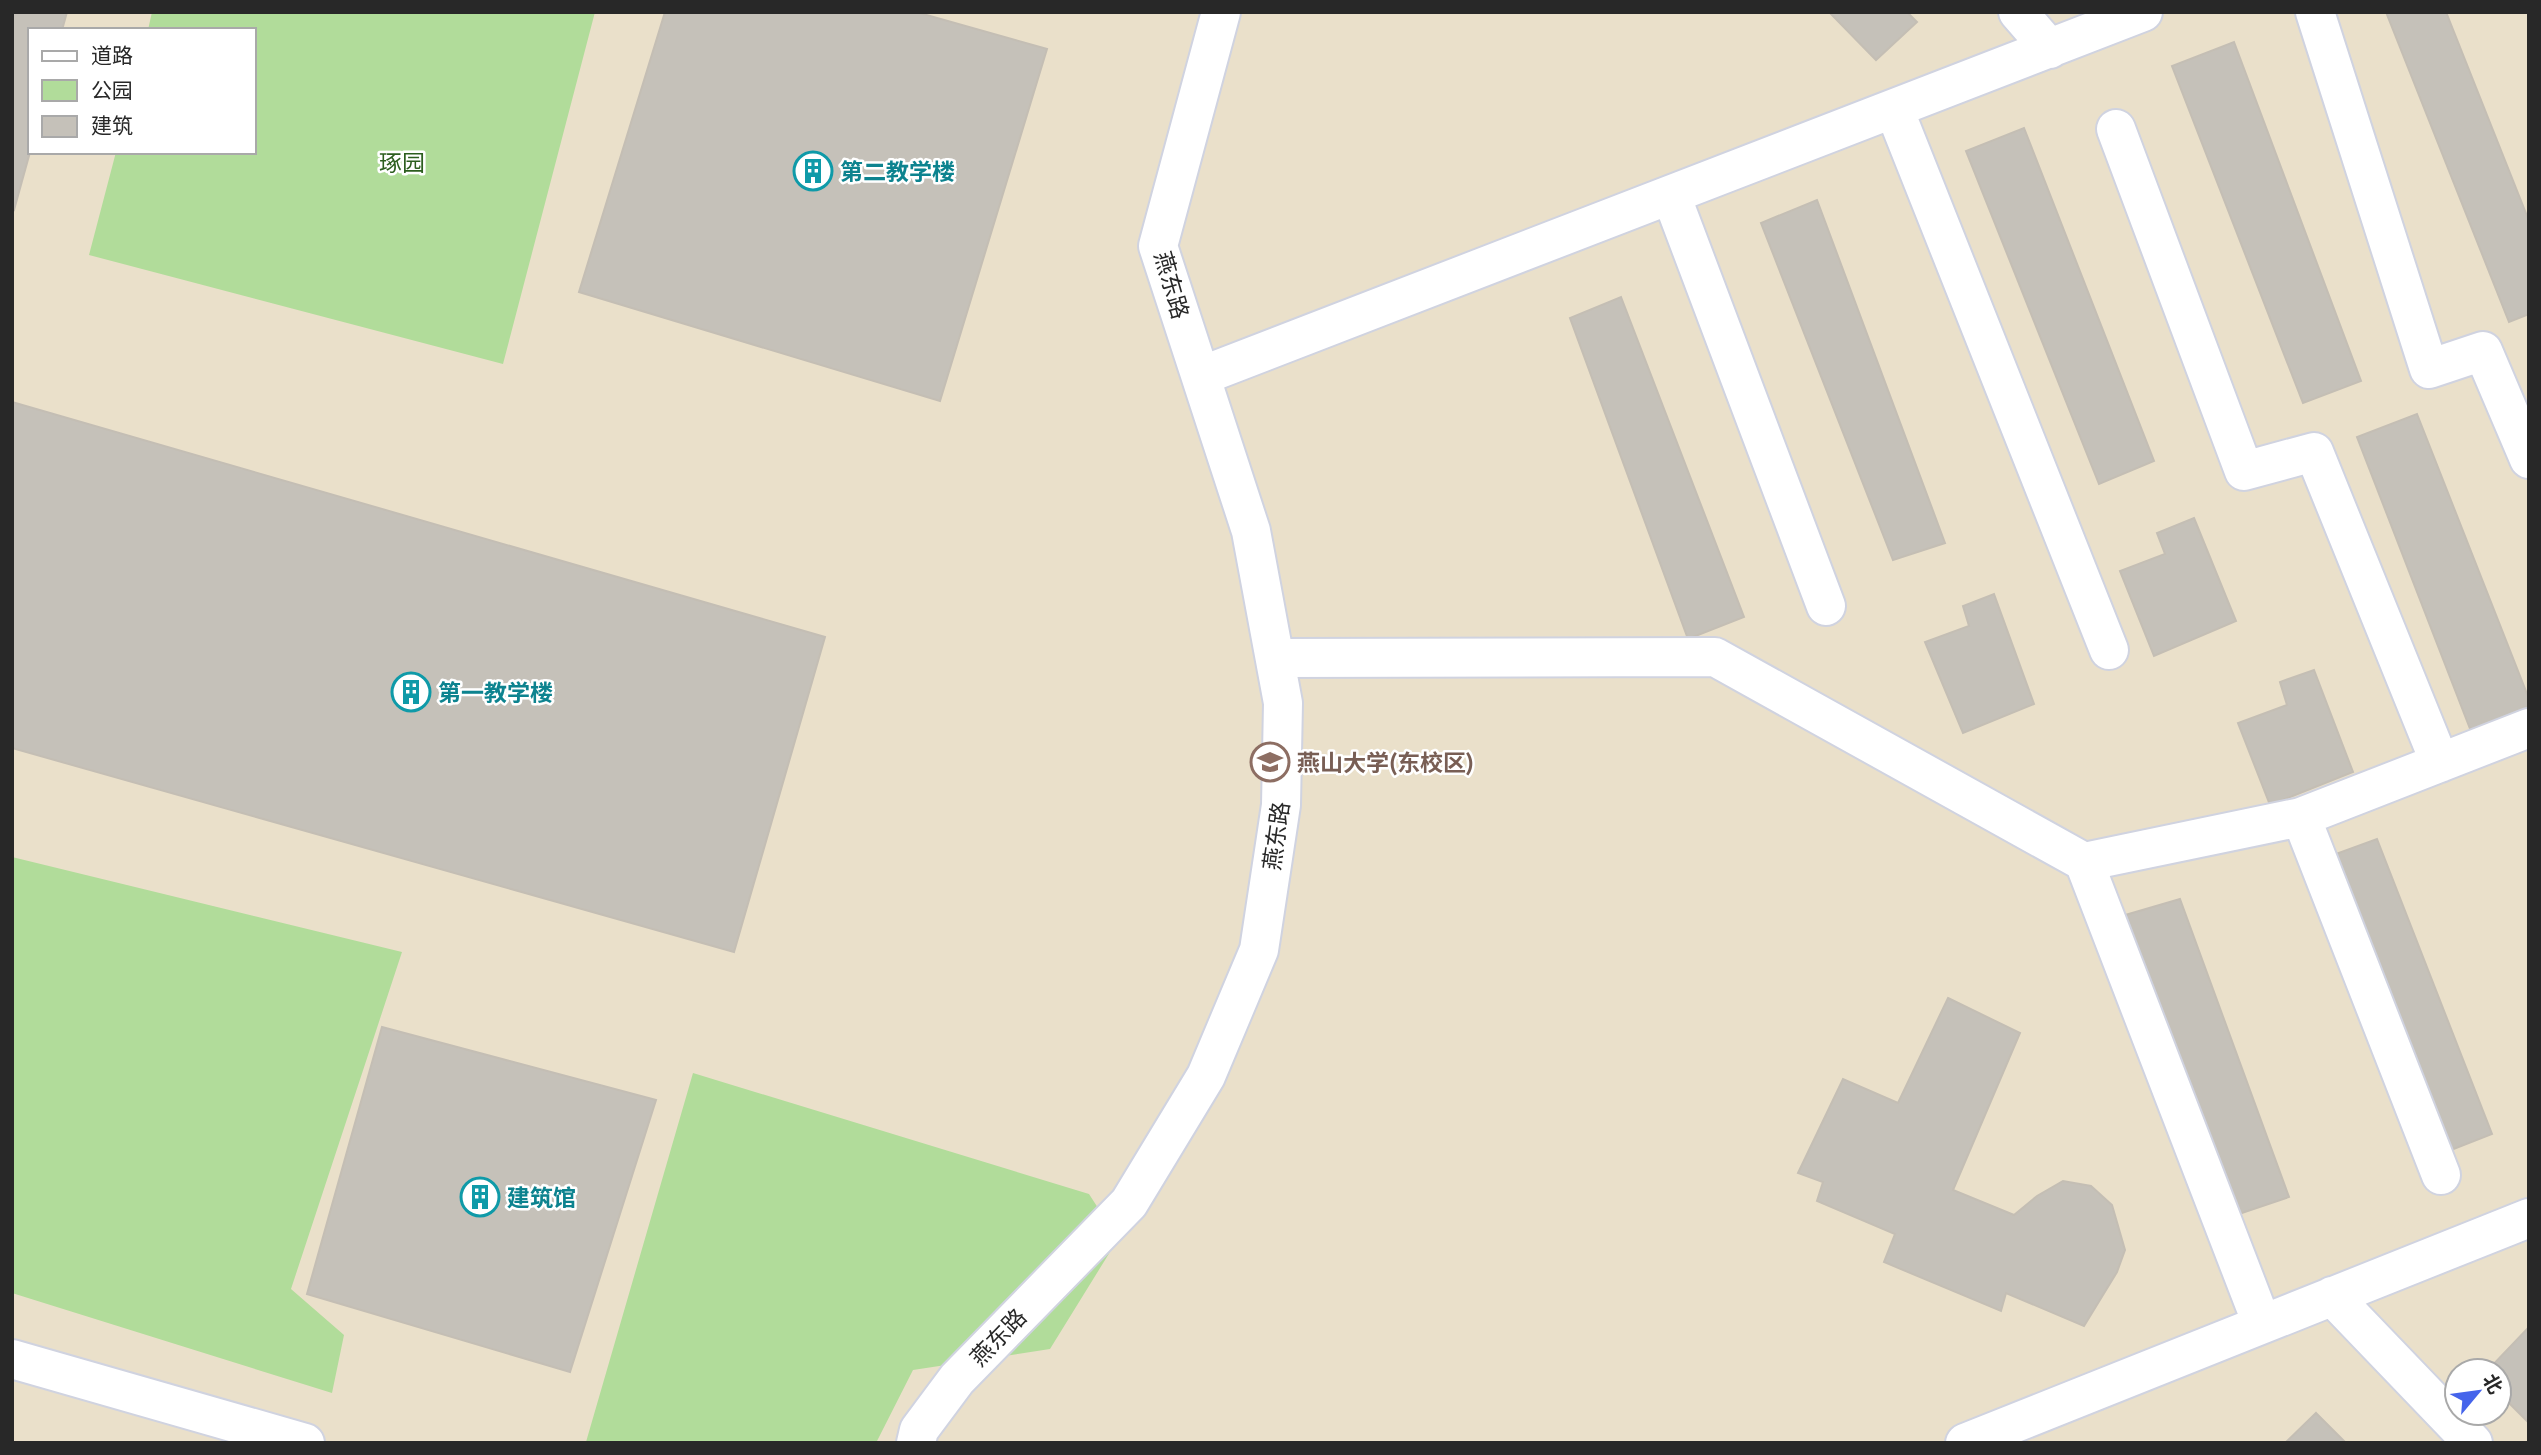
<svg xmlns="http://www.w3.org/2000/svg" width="2541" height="1455" viewBox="0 0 2541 1455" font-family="Ubuntu,'Noto Sans SC',sans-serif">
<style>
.education{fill:#eae0ca;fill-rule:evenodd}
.green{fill:#b1dc9a}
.building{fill:#c5c1b9;stroke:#c4beb4;stroke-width:2}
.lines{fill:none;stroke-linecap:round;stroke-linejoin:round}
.minor-casing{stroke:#d0d3e0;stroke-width:42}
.minor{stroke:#fff;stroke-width:38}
.labels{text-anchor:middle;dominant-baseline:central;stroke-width:5;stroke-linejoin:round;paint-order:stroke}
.park-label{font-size:23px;fill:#2c5e1e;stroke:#fff}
.culture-label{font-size:23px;font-weight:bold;fill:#0d838f;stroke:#fff;text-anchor:start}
.street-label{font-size:23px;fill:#282828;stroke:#fff}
.education-label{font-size:23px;font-weight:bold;fill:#785e54;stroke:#fff;text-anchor:start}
</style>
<rect width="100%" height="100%" fill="#e9e3da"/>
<path class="education" d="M12,12H2529V1443H12ZM30,30H254V152H30ZM2457,1371H2499V1413H2457Z"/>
<path class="green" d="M152,12H595L503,364L89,255L116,152H254V30H148Z
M12,857L402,952L291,1289L344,1335L332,1393L12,1293Z
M693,1073L1089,1194L1118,1239L1050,1349L913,1370L876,1443L586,1442Z"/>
<path class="building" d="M12,12H67L62,30H30V152L14,210L12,209Z
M665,12H916L1047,49L940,401L579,292Z
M1829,12H1907L1917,22L1876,60Z
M2386,12H2446L2529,221V314L2509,322Z
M2234,42L2361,381L2303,403L2172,66Z
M2024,128L2154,461L2099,484L1966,151Z
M1817,200L1945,543L1893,560L1761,223Z
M1621,297L1744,617L1688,639L1570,318Z
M12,402L825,637L734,952L12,748Z
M2417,414L2529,699V718L2474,739L2357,437Z
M2194,518L2236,621L2154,656L2120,571L2165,554L2157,533Z
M1994,594L2034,704L1963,733L1925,642L1969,626L1963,606Z
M2314,670L2353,772L2270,805L2238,723L2287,705L2280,682Z
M2377,839L2492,1134L2441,1154L2322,859Z
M2180,899L2289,1197L2236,1215L2122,916Z
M1948,998L2020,1033L1953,1190L2014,1215L2037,1196L2063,1181L2091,1186L2112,1205L2125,1250L2117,1272L2084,1326L2006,1293L2001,1311L1884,1262L1895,1234L1817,1201L1823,1182L1798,1173L1843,1079L1898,1103Z
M382,1027L656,1100L570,1372L307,1294Z
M2529,1327V1423L2499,1393V1371H2487Z
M2316,1413L2346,1443H2285Z"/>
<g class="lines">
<defs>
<path id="minor" d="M2018,12L2050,49
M2315,12L2429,369L2483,351L2529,459
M1894,109L2109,650
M2116,129L2244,471L2314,452L2440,763
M1671,195L1826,606
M1201,376L2143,12
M1275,658L1715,657L2084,862L2262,1324
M2301,817L2529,728
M2084,862L2301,817L2441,1175
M2332,1296L2473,1443
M12,1359L305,1443
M916,1443L919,1430L957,1379L1129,1203L1206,1076L1259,950L1281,805L1283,703L1251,531L1158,246L1221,12
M1965,1443L2529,1218"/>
</defs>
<use href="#minor" class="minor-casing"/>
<use href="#minor" class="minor"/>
</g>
<defs>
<symbol id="building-ring" viewBox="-11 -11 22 22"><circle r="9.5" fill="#fff" stroke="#0f9aa8" stroke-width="1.5"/><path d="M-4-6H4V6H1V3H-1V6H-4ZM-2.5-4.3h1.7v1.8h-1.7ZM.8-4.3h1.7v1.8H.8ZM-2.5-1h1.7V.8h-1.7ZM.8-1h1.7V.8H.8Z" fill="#0f9aa8"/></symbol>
<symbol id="university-ring" viewBox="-11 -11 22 22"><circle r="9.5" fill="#fff" stroke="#8d6e63" stroke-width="1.5"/><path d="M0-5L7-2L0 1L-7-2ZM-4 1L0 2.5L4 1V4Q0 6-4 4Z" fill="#8d6e63"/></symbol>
</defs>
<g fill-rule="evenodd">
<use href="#building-ring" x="791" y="149" width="44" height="44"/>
<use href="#building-ring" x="389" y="670" width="44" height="44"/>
<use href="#university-ring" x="1248" y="740" width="44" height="44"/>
<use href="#building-ring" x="458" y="1175" width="44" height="44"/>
</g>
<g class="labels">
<g class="park-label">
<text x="402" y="162">琢园</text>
</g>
<g class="culture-label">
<text x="840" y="171">第二教学楼</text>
<text x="438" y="692">第一教学楼</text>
<text x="507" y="1197">建筑馆</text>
</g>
<g class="street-label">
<text transform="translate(1172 285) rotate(74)">燕东路</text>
<text transform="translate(1276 836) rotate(-82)">燕东路</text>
<text transform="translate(998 1337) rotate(-46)">燕东路</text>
</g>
<g class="education-label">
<text x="1297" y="762">燕山大学(东校区)</text>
</g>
</g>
<rect width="2541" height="1455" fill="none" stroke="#282828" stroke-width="28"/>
<rect x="28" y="28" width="228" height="126" fill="#ffffff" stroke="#a9a9a9" stroke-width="2"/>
<rect x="42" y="51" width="35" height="10" fill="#ffffff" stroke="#a9a9a9" stroke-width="2"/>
<text x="91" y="63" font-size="21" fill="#282828">道路</text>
<rect x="42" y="80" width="35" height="21" fill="#b1dc9a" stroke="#a9a9a9" stroke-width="2"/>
<text x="91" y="98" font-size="21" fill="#282828">公园</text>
<rect x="42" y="116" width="35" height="21" fill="#c5c1b9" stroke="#a9a9a9" stroke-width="2"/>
<text x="91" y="133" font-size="21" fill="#282828">建筑</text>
<g transform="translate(2478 1392) rotate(61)"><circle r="33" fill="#ffffff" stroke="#a9a9a9" stroke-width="2"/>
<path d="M0-5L12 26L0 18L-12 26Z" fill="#4564eb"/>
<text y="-10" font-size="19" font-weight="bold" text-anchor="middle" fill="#282828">北</text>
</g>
</svg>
